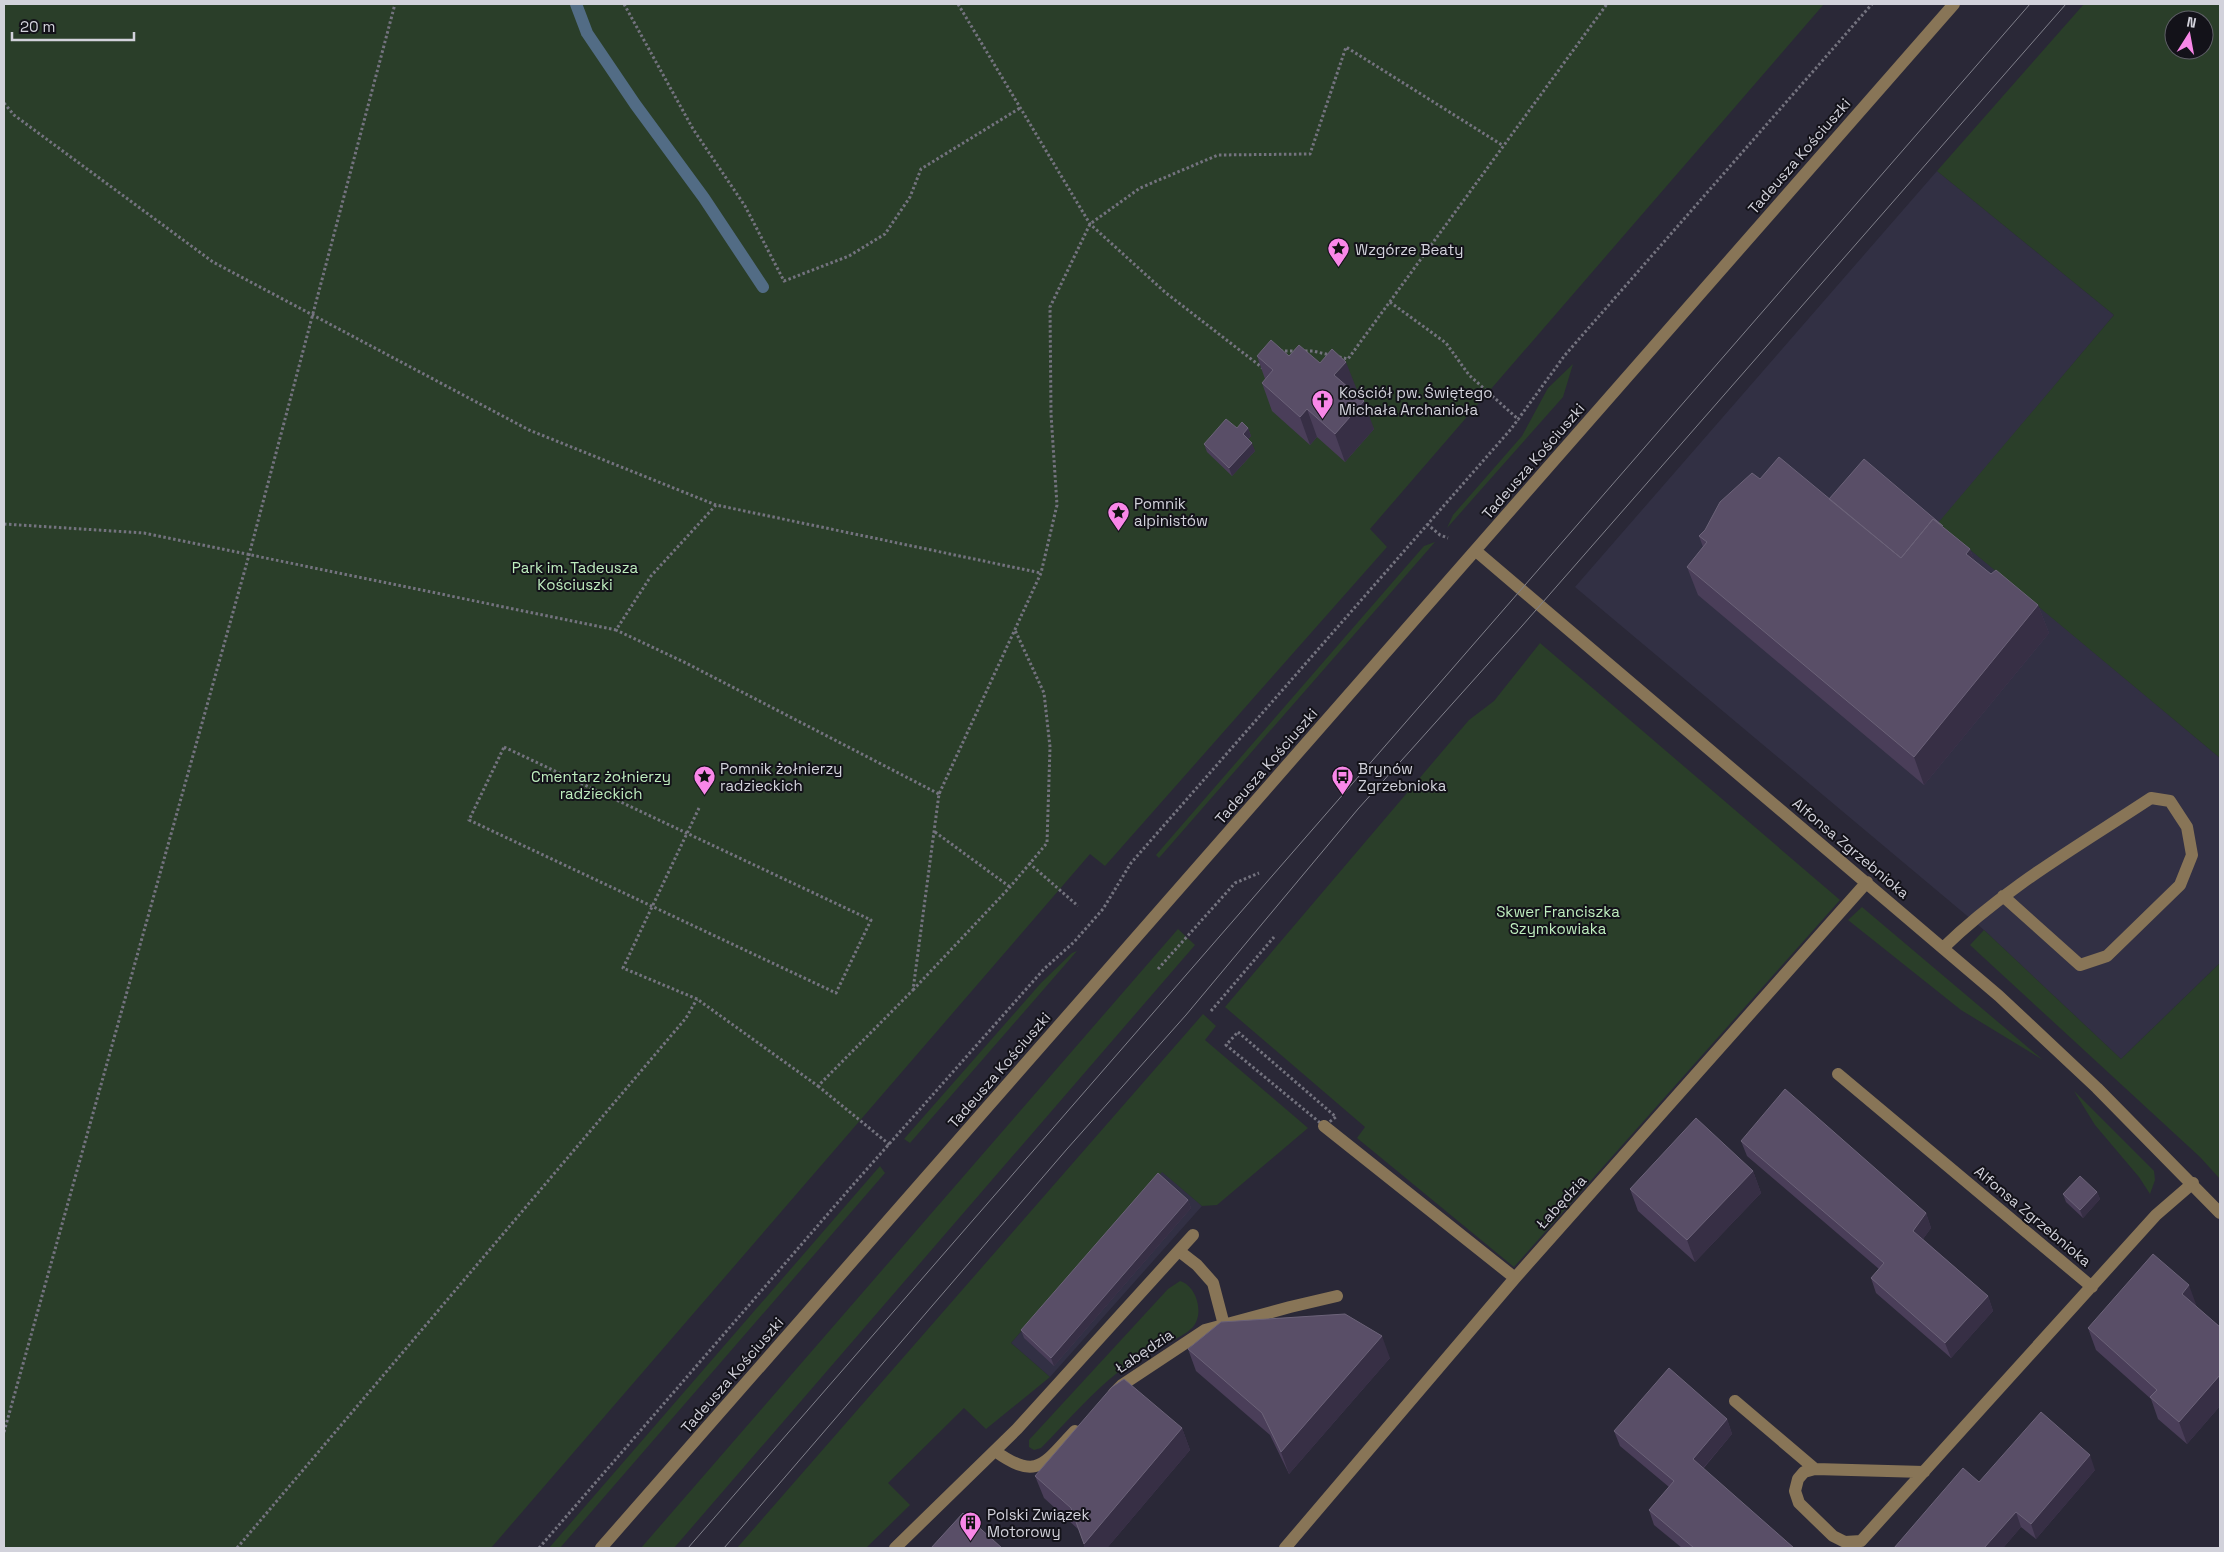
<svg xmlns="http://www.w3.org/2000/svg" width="2224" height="1552" viewBox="0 0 2224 1552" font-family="'Space Grotesk',sans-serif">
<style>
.built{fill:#323044}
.green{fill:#2a3e29;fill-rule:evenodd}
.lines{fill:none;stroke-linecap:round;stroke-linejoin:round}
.stream{stroke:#526c85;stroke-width:12}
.path{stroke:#74737f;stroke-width:3;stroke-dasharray:2.5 2.5;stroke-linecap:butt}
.minor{stroke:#887557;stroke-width:12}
.tram{stroke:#80808b;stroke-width:1}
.wall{fill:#4a3e59}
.shaded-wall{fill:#372f45}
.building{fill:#594e67;stroke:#6c6379}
.labels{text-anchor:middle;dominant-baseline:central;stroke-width:4;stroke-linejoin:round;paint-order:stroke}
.street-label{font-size:15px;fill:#d2d2db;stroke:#131219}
.poi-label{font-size:15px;fill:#d2d2db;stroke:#131219;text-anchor:start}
.park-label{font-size:15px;fill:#beedbe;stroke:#131219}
</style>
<rect width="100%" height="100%" fill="#2a2837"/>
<path class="built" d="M1937,171L2114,315L1939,523L2220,758V963L2121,1059L1984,930L1575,587Z
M1162,1171L1202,1206L1050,1377L1011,1343Z"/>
<path class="green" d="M4,4H1824L1370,529L1387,547L1105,866L1090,854L491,1548H4Z
M2084,4H2220V758L1938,523L2114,315L1937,171ZM2174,20H2204V50H2174Z
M1573,364L1563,397L1447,528L1453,515L1522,436L1548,388Z
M1435,542L1159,858L1156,855L1424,546Z
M1540,643L1840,900L1514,1267L1357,1138L1365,1127L1225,1007L1469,720L1494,701Z
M1862,907L2043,1060L1961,1010L1848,920Z
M1178,929L1195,945L674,1548H641Z
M1984,930L2121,1059L2220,963V1179L2200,1157L1970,945Z
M1077,951L910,1143L904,1139L1041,983L1072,953Z
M1203,1014L1216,1026L1205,1040L1308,1128L1217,1205L1202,1206L1162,1172L1011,1343L1050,1377L986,1429L964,1408L888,1483L910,1505L866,1548H737Z
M2074,1091L2154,1171L2155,1180L2150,1194L2139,1177L2095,1125Z
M880,1166L885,1173L560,1548H549Z
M1180,1281C1197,1286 1205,1315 1192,1328C1181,1339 1147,1352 1132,1362C1099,1384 1069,1420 1041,1448L1034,1450L1029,1447V1440L1168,1289Z"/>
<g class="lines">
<path class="stream" d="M576,4L587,33L635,104L704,198L763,287"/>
<path class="path" d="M624,4L693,129L745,206L784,281L849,256L885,234L910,197L921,169L1020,108
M958,4L1090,224L1166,293L1264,369
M4,103L14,115L213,262L529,430L716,505L1041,573
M1390,302L1446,343L1469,375L1519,420
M1280,351H1313L1330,355
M1339,357L1348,359L1607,4
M716,505L651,576L616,630L686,663L939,794
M4,524L144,533L616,630
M1427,524L1440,535L1448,538
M504,747L871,920L836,993L469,820Z
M699,808L623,968L697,999L818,1086L913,990L939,794L1041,573L1057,505L1051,414L1050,307L1090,224L1140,188L1218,155L1310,154L1346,47L1502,145
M935,832L1010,887
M1029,863L1078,906
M1158,969L1235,883L1259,873
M913,990L1010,887L1047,843L1050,747L1044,693L1015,630
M1211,1011L1274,937
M1238,1032L1336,1117L1324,1126L1226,1045Z
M818,1086L890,1145
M4,1432L249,555L395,4
M237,1548L686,1018L697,999
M539,1548L852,1186L1044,969L1074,942L1103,909L1131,863L1511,429L1565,355L1872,4"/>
<path class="minor" d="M1476,551L1999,996L2097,1088L2220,1213
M1943,948C2004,888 2080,845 2151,798L2170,801L2187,827L2192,855L2180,885L2107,956L2080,965L2003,896
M1838,1074L2092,1287
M1324,1126L1515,1278
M1179,1251L1197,1265L1213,1283L1224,1325
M1114,1393L1122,1385L1205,1330L1290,1307L1337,1296
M1735,1401L1815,1469
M995,1451C1038,1482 1044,1463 1075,1431
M1924,1472L1815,1469L1804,1472L1798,1479L1795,1491L1799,1503L1833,1536L1845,1542L1861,1541L2156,1215L2193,1183
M601,1548L1954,4
M895,1548L1017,1429L1193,1235
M1285,1548L1515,1278L1867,882"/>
<path class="tram" d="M688,1548L2030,4
M724,1548L1067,1149L1186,1015L1358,809L1522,626L2066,4"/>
</g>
<path class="wall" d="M1257,356H1289L1320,363L1357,390L1354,393L1374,429L1345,462L1317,437L1310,445L1272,411L1262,383L1265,379Z
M1237,428H1248L1251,436L1248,439L1255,451L1232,476L1207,452L1204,444Z
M1760,479L1829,499L1943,527L1970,549L1974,560L1991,574L2038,605L2049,633L1924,785L1698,595L1687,567L1703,547L1699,536Z
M1741,1141L1926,1213L1931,1228L1923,1239L1988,1296L1993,1311L1951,1358L1876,1293L1871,1278L1879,1269L1747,1156Z
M1753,1171L1761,1193L1695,1262L1638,1211L1630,1189Z
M2097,1192L2100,1199L2083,1218L2066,1202L2063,1194Z
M1188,1200L1191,1208L1054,1366L1024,1338L1021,1330Z
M2197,1307L2220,1327V1406L2187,1444L2158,1419L2151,1399L2096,1350L2088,1328Z
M1188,1349L1390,1358L1289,1474L1270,1435L1196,1371Z
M1727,1419L1732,1434L1703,1469L1794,1548H1682L1654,1525L1649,1510L1669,1487L1620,1446L1614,1431Z
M1182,1428L1190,1450L1107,1548H1085L1079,1530L1044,1498L1035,1476Z
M2095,1470L2036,1539L2021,1527L2003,1548H1894L1979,1482Z"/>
<path class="shaded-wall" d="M1346,362L1357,390L1345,404L1334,375Z
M1364,401L1374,429L1345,462L1335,434Z
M1307,409L1317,437L1310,445L1300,417Z
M1248,428L1251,436L1246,442L1243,434Z
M1252,443L1255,451L1232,476L1229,468Z
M1970,549L1980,577L1966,554Z
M2038,605L2049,633L1924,785L1914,757Z
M1753,1171L1761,1193L1695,1262L1687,1240Z
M2097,1192L2100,1199L2083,1218L2080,1210Z
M1188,1200L1191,1208L1054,1366L1051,1358Z
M1926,1213L1931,1228L1918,1246L1913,1231Z
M2189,1285L2197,1307L2182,1294Z
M1988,1296L1993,1311L1951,1358L1945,1343Z
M1382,1336L1390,1358L1289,1474L1281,1452Z
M2220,1375V1406L2187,1444L2179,1422Z
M1727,1419L1732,1434L1698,1474L1693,1459Z
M1182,1428L1190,1450L1107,1548H1085L1084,1544Z
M2090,1455L2095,1470L2036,1539L2031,1524Z
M2016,1512L2021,1527L2003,1548H1984Z"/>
<path class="building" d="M1271,340L1289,356L1299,345L1320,363L1332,349L1346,362L1334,375L1364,401L1335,434L1307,409L1300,417L1262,383L1273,370L1257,356Z
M1226,419L1237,428L1242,422L1248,428L1243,434L1252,443L1229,468L1204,444Z
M1779,457L1901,558L1933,519L1970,549L1966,554L1991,574L1996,570L2038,605L1914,757L1687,567L1707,542L1699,536L1705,530L1720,502L1752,473L1760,479Z
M1864,459L1943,526L1933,519L1901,558L1829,499Z
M1785,1089L1926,1213L1913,1231L1988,1296L1945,1343L1871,1278L1884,1263L1741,1141Z
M1696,1118L1753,1171L1687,1240L1630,1189Z
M1158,1173L1188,1200L1051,1358L1021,1330Z
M2080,1176L2097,1192L2080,1210L2063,1194Z
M2153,1254L2189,1285L2182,1294L2220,1327V1375L2179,1422L2150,1397L2157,1390L2088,1328Z
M1345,1314L1382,1336L1281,1452L1262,1413L1188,1349L1221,1322Z
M1669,1368L1727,1419L1693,1459L1794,1548H1694L1649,1510L1674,1481L1614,1431Z
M1124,1379L1182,1428L1084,1544L1071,1508L1035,1476L1112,1387Z
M2041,1412L2090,1455L2031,1524L2016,1512L1984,1548H1894L1963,1468L1979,1482Z
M963,1513L1002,1548H931Z"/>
<defs>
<symbol id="sight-pin" viewBox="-11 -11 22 30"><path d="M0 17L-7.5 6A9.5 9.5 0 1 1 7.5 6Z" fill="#f987e8" stroke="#131219"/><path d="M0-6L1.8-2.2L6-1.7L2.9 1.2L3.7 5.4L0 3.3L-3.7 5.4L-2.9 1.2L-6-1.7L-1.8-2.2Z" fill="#111"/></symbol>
<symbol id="church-pin" viewBox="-11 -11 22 30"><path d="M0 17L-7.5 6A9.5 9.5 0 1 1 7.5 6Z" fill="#f987e8" stroke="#131219"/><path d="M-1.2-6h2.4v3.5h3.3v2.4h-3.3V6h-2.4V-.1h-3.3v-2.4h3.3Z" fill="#111"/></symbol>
<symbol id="bus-pin" viewBox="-11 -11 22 30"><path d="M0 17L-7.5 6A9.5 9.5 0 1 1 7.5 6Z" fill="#f987e8" stroke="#131219"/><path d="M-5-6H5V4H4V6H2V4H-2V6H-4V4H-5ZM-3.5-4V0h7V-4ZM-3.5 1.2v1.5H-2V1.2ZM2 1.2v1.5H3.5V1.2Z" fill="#111"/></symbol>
<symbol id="building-pin" viewBox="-11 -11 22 30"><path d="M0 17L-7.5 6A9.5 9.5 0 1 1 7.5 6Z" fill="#f987e8" stroke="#131219"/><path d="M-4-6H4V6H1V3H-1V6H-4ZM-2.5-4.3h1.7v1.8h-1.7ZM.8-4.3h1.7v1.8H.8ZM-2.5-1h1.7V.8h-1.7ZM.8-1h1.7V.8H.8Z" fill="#111"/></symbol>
</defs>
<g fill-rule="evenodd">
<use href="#sight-pin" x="1326" y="236" width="25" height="34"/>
<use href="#church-pin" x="1310" y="388" width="25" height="34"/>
<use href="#sight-pin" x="1106" y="500" width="25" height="34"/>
<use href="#sight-pin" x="692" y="764" width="25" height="34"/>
<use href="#bus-pin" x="1330" y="764" width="25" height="34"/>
<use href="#building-pin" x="958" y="1510" width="25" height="34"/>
</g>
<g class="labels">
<g class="street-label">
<text transform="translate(1799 156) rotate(-49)">Tadeusza Kościuszki</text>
<text transform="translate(1533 461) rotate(-49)">Tadeusza Kościuszki</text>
<text transform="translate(1266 766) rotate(-49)">Tadeusza Kościuszki</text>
<text transform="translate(1851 848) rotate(40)">Alfonsa Zgrzebnioka</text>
<text transform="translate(999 1070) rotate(-49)">Tadeusza Kościuszki</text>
<text transform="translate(1561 1202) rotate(-48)">Łabędzia</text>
<text transform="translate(2033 1216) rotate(40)">Alfonsa Zgrzebnioka</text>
<text transform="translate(1144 1351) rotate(-34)">Łabędzia</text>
<text transform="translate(732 1375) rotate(-49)">Tadeusza Kościuszki</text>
</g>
<g class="poi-label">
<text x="1355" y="249">Wzgórze Beaty</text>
<text x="1339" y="392">Kościół pw. Świętego<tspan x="1339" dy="17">Michała Archanioła</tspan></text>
<text x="1134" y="503">Pomnik<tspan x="1134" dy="17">alpinistów</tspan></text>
<text x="720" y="768">Pomnik żołnierzy<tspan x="720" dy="17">radzieckich</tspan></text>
<text x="1358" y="768">Brynów<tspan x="1358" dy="17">Zgrzebnioka</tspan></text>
<text x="987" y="1514">Polski Związek<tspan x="987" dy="17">Motorowy</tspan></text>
</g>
<g class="park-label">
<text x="575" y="567">Park im. Tadeusza<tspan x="575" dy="17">Kościuszki</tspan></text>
<text x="601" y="776">Cmentarz żołnierzy<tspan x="601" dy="17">radzieckich</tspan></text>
<text x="1558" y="911">Skwer Franciszka<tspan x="1558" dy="17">Szymkowiaka</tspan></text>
</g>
</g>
<rect width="2224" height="1552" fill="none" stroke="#d2d2db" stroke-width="10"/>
<g transform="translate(2189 35) rotate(11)"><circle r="24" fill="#131219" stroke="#5f5f67"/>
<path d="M0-4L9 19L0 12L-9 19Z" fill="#f987e8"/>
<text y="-8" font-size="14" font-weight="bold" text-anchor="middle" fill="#d2d2db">N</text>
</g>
<path d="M12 32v8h122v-8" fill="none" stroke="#d2d2db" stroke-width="2.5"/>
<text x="20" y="32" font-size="15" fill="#d2d2db" stroke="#131219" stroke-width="4" paint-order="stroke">20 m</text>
</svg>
